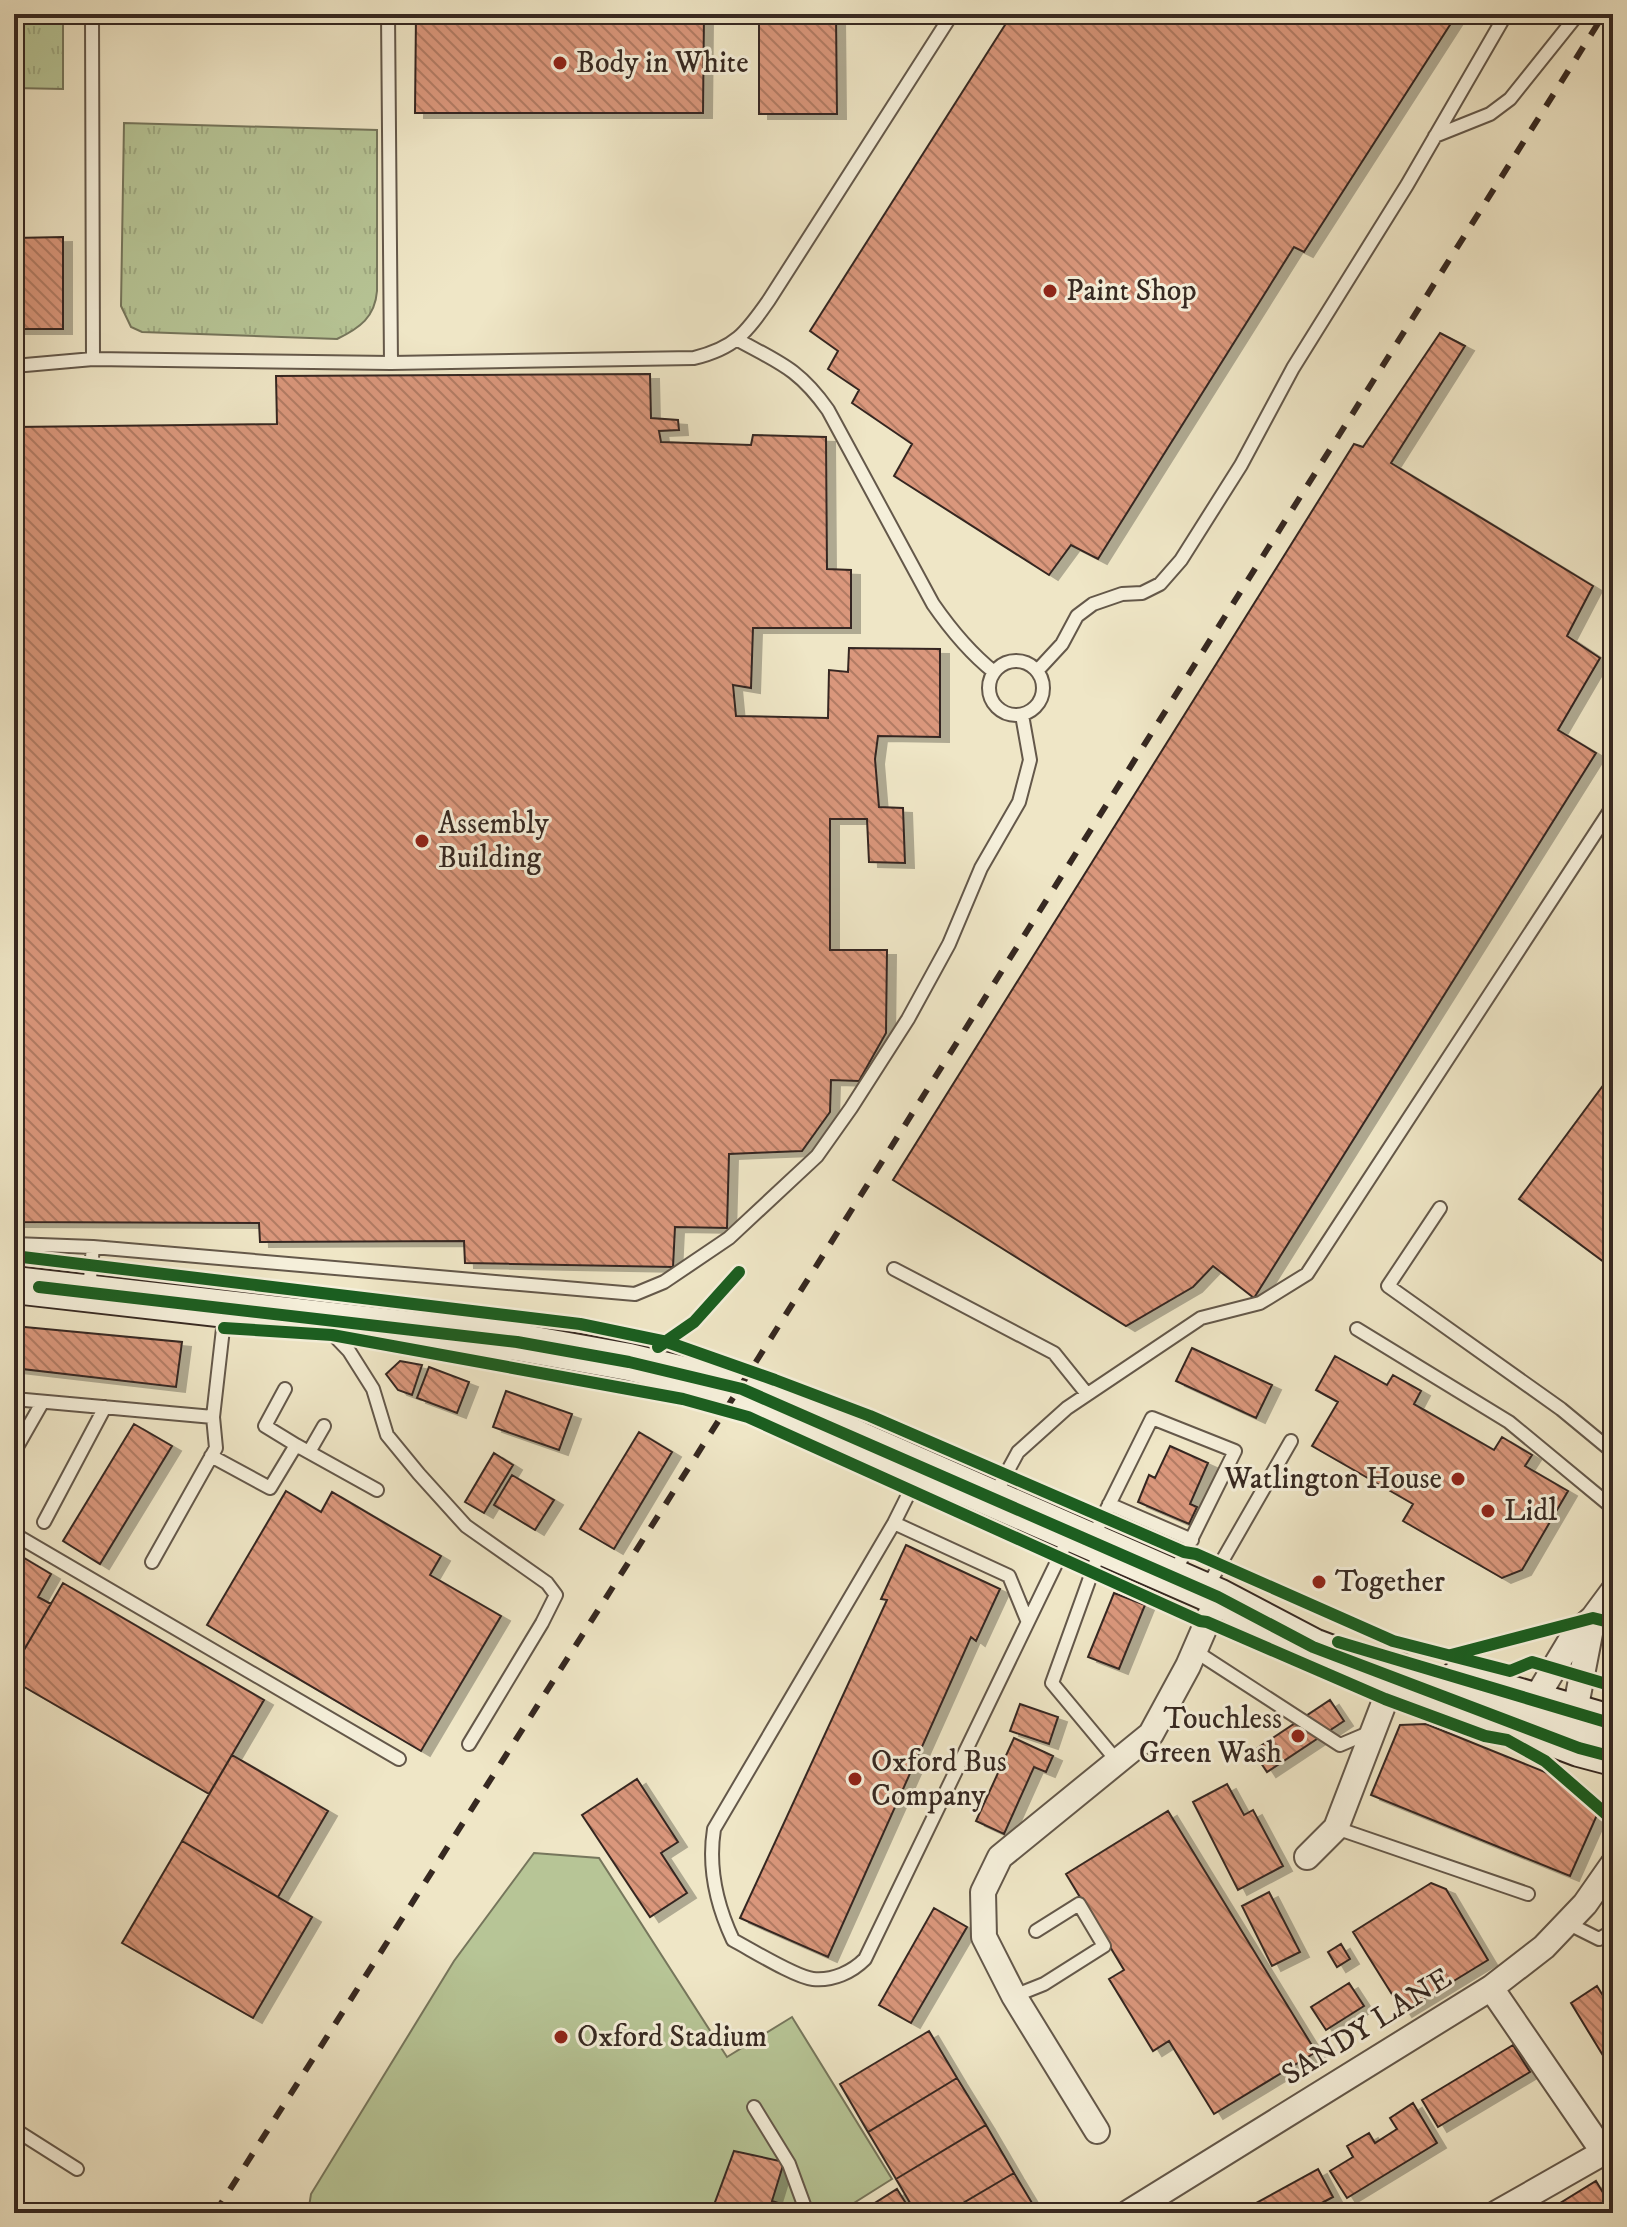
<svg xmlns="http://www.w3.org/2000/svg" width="1627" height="2227" viewBox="0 0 1627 2227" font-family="'IM FELL DW Pica',serif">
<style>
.grass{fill:url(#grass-tufts);stroke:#76765c;stroke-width:2}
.garden{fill:#b7c596;stroke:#76765c;stroke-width:2}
.building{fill:url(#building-back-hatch);stroke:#362821;stroke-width:2;filter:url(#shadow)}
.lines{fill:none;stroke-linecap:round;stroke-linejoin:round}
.service-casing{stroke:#64584a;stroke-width:16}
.minor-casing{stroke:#64584a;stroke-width:28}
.secondary-casing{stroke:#362821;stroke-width:40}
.service{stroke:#f5efda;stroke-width:12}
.minor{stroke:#f5efda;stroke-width:24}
.secondary{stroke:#f5efda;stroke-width:36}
.rail{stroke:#362821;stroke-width:6;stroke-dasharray:14 14;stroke-linecap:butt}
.cycleway-casing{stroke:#f5efda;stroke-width:17}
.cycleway{stroke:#1b5e20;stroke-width:12}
.poi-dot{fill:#8f2418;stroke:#f5efda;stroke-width:3}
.labels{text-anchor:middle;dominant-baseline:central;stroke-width:6;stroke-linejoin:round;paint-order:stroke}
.poi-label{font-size:30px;fill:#362821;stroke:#f5efda;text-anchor:start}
.street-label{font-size:30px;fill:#362821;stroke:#f5efda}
</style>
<defs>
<pattern id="grass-tufts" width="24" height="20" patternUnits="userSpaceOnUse" patternTransform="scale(2)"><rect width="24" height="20" fill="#b7c596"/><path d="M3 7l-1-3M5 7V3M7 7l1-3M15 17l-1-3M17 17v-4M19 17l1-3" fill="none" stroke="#9ea981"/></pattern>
<pattern id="building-back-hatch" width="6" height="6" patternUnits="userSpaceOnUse" patternTransform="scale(2)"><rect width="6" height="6" fill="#da977b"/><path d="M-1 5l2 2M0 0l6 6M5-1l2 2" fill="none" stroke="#b27b64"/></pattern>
<filter id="shadow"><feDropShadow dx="9" dy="5" stdDeviation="0" flood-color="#0004"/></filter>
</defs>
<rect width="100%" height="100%" fill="#efe6c6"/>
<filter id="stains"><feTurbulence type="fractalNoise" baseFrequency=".0025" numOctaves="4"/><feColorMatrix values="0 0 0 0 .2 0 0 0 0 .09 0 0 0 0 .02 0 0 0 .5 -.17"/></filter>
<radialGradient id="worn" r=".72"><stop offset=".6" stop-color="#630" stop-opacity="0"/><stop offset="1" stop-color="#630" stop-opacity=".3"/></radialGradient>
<path class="grass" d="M14,14H63V89L14,88Z
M124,123L377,130V291C375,317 360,328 337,339L142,332L131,327L121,306Z"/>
<path class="garden" d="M534,1853L599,1858L727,2057L792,2017L892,2179L838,2213H308L311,2194L454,1961Z"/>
<path class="building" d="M416,14H704L703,113H415Z
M759,14H836L837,114H759Z
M1012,14H1457L1304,252L1294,247L1098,559L1071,545L1049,575L894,476L912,444L852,403L859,390L828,369L838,351L810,331Z
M63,237V329H14V238Z
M1440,333L1465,346L1391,463L1593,586L1567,636L1600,658L1558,730L1596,753L1254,1298L1213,1266L1193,1287L1126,1326L893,1180L1354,444L1363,447Z
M650,374L651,418L678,420L679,430L659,431L661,442L751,445L753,435L826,437L827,569L851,570V628H753L751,688L733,685L736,716L828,718L829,670L848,672L849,648L940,649V737L878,736L875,759L879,807L903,808L905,863L869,862L867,819H830V950H887L886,1033L859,1081L831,1080L830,1112L802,1151L729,1154L727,1228L675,1227L673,1267L465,1263L464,1241L260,1242L259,1223L14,1222V427L277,424L276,376Z
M1613,1072V1258L1608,1265L1519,1199Z
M14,1326L182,1342L176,1387L14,1368Z
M1192,1348L1272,1385L1256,1418L1176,1381Z
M1335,1356L1387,1385L1393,1375L1421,1391L1414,1404L1494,1450L1502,1437L1532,1455L1525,1466L1568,1491L1522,1570L1502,1578L1403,1521L1413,1504L1312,1446L1338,1402L1316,1390Z
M400,1361L422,1365L412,1395L398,1390L386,1374Z
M429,1367L469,1382L457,1413L417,1398Z
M506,1391L572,1414L559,1450L493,1427Z
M134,1424L172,1446L100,1564L63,1541Z
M639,1432L672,1452L614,1549L580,1529Z
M1170,1446L1208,1463L1190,1504L1197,1507L1189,1524L1138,1502L1149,1475L1155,1478Z
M494,1453L513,1465L484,1513L465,1502Z
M512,1475L554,1500L535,1530L494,1505Z
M286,1491L321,1512L332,1492L441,1556L430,1575L501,1616L421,1751L207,1625Z
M906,1545L1000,1589L976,1641L971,1637L828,1957L740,1918L887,1600L881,1599Z
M14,1552L51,1574L38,1597L51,1604L14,1667Z
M63,1583L264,1700L209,1794L14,1681V1667Z
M1114,1593L1145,1605L1119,1669L1088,1657Z
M1330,1700L1344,1721L1267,1772L1253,1751Z
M1020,1704L1058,1717L1049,1744L1010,1731Z
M1426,1724L1555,1776L1597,1815L1570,1876L1371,1795L1400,1725Z
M1014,1738L1053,1756L1046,1772L1034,1767L1004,1834L976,1821Z
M232,1755L328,1811L278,1897L182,1841Z
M637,1779L678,1842L661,1853L687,1893L650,1917L582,1815Z
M1227,1784L1244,1815L1253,1810L1283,1866L1238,1890L1193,1802Z
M1168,1811L1316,2052L1214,2114L1169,2041L1153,2051L1109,1979L1124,1970L1066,1874Z
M182,1841L312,1917L253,2018L122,1943Z
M1431,1883L1446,1889L1488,1960L1403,2012L1353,1932Z
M1269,1892L1300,1952L1272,1966L1242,1906Z
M934,1908L967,1927L911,2023L879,2005Z
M1341,1944L1350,1959L1337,1967L1328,1952Z
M1349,1983L1364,2006L1326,2030L1311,2007Z
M1597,1986L1613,2012V2072L1571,2003Z
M929,2031L957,2078L868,2132L840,2084Z
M1513,2045L1530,2072L1438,2127L1422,2100Z
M957,2078L986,2125L896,2179L868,2132Z
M1413,2103L1437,2143L1347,2198L1330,2171L1353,2157L1347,2146L1369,2133L1375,2143L1397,2129L1390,2118Z
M986,2125L1014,2173L946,2213H916L896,2179Z
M734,2151L784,2162L772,2201L804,2211L803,2213H711Z
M1318,2169L1333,2197L1303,2213H1238Z
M1014,2173L1038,2213H946Z
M1596,2181L1611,2206L1601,2213H1544Z
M897,2189L912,2213H859Z"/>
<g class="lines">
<defs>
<path id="service" d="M92,14L93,359
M388,14L391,363
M1435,136L1490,114L1510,99L1578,14
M738,340C780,363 799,369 828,410L933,604C951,630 970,653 994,672
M14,366L93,359L391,363L694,358C735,348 746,333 769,300L952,14
M989 688a27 27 0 1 1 54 0a27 27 0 1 1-54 0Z
M1037,671L1062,644L1077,616L1093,604L1122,594L1142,593L1160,584L1181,560L1241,465L1293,368L1407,185L1506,14
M1440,1208L1388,1286L1561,1409L1613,1452
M14,1244L93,1247
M894,1269L1054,1353L1087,1394
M89,1289L93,1247L635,1294L664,1282L729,1238L817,1156L851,1108L908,1019L949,944L981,868L1019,802L1030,760L1022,715
M326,1327L349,1351L373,1389L387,1435L419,1474L466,1526L547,1583L556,1595L542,1623L469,1744
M1357,1329L1509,1422L1613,1508
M14,1399L213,1417L225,1311
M296,1445L377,1490
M14,1452L42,1403
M309,1452L324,1426
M211,1456L270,1488L296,1445L265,1426L285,1389
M921,1469L894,1523L714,1829C708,1867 717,1906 733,1940C752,1950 795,1977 813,1979C833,1981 852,1972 865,1959L1069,1537
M994,1496L1018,1452L1067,1408L1201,1318L1260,1303L1307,1274L1613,806
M1109,1504L1192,1540
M44,1522L105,1407
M894,1523L1009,1576L1027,1620
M14,1534L399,1759
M1092,1539L1152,1418L1235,1451L1174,1574
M1100,1550L1052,1683L1117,1761
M152,1562L216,1448L213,1417
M1206,1589L1291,1441
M1195,1651L1340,1745L1373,1731
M1336,1828L1528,1894
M1567,1923L1599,1939L1613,1931
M1014,1996L1044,1984L1104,1946L1079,1904L1036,1931
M754,2107L789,2164L807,2213
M14,2129L77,2169"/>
<path id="minor" d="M1537,1716L1535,1700L1574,1635L1593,1618L1613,1591
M1562,1719L1575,1711L1593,1618
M1307,1857L1336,1828L1399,1664
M1491,1988L1604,2153
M1097,2131L1014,1996L984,1937L983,1892L1000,1857L1151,1734L1188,1666L1218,1597
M1128,2213L1491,1988L1544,1947L1585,1904L1613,1864
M1497,2213L1613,2147"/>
<path id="secondary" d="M14,1285L517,1342L629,1362L742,1389L1218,1597L1313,1647L1579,1748L1613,1757
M1458,1679L1613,1724"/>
</defs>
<use href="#service" class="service-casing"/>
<use href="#minor" class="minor-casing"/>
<use href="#secondary" class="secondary-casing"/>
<use href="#service" class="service"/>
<use href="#minor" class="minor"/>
<use href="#secondary" class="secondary"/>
<path class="rail" d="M215,2213L759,1357L1604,14"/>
<defs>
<path id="cycleway" d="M14,1256L580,1324L667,1342L775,1380L870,1416L1184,1552L1196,1554L1393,1641L1510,1671L1532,1662L1613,1686
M39,1287L517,1342L629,1362L742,1389L1218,1597L1313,1647L1579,1748L1613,1757
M224,1328L332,1335L683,1399L748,1417L1200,1621L1207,1622L1385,1699L1485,1736L1507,1740L1545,1761L1606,1814L1613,1816
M658,1347L694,1322L739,1272
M1338,1642L1613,1724
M1451,1655L1593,1618L1609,1622L1613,1627"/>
</defs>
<use href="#cycleway" class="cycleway-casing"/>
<use href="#cycleway" class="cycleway"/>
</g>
<g class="poi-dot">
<circle cx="560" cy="63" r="8"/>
<circle cx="1050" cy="291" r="8"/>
<circle cx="422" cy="841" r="8"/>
<circle cx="1458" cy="1479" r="8"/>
<circle cx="1488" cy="1511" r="8"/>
<circle cx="1319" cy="1582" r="8"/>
<circle cx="1298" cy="1736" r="8"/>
<circle cx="855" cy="1779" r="8"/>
<circle cx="561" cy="2037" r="8"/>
</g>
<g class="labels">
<g class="poi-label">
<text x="576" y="63">Body in White</text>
<text x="1066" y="291">Paint Shop</text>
<text x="438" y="824">Assembly<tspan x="438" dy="34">Building</tspan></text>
<text x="1442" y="1479" text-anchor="end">Watlington House</text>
<text x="1504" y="1511">Lidl</text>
<text x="1335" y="1582">Together</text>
<text x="1282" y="1719" text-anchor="end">Touchless<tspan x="1282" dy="34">Green Wash</tspan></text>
<text x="871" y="1762">Oxford Bus<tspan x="871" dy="34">Company</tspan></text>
<text x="577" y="2037">Oxford Stadium</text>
</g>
<g class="street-label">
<text transform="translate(1367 2027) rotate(-32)">SANDY LANE</text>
</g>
</g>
<rect width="1627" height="2227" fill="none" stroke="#efe6c6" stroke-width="48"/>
<rect x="16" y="16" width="1595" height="2195" fill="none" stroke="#362821" stroke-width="4"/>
<rect x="24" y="24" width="1579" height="2179" fill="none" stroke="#362821" stroke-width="2"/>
<rect width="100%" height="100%" filter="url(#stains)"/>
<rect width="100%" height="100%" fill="url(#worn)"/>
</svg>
